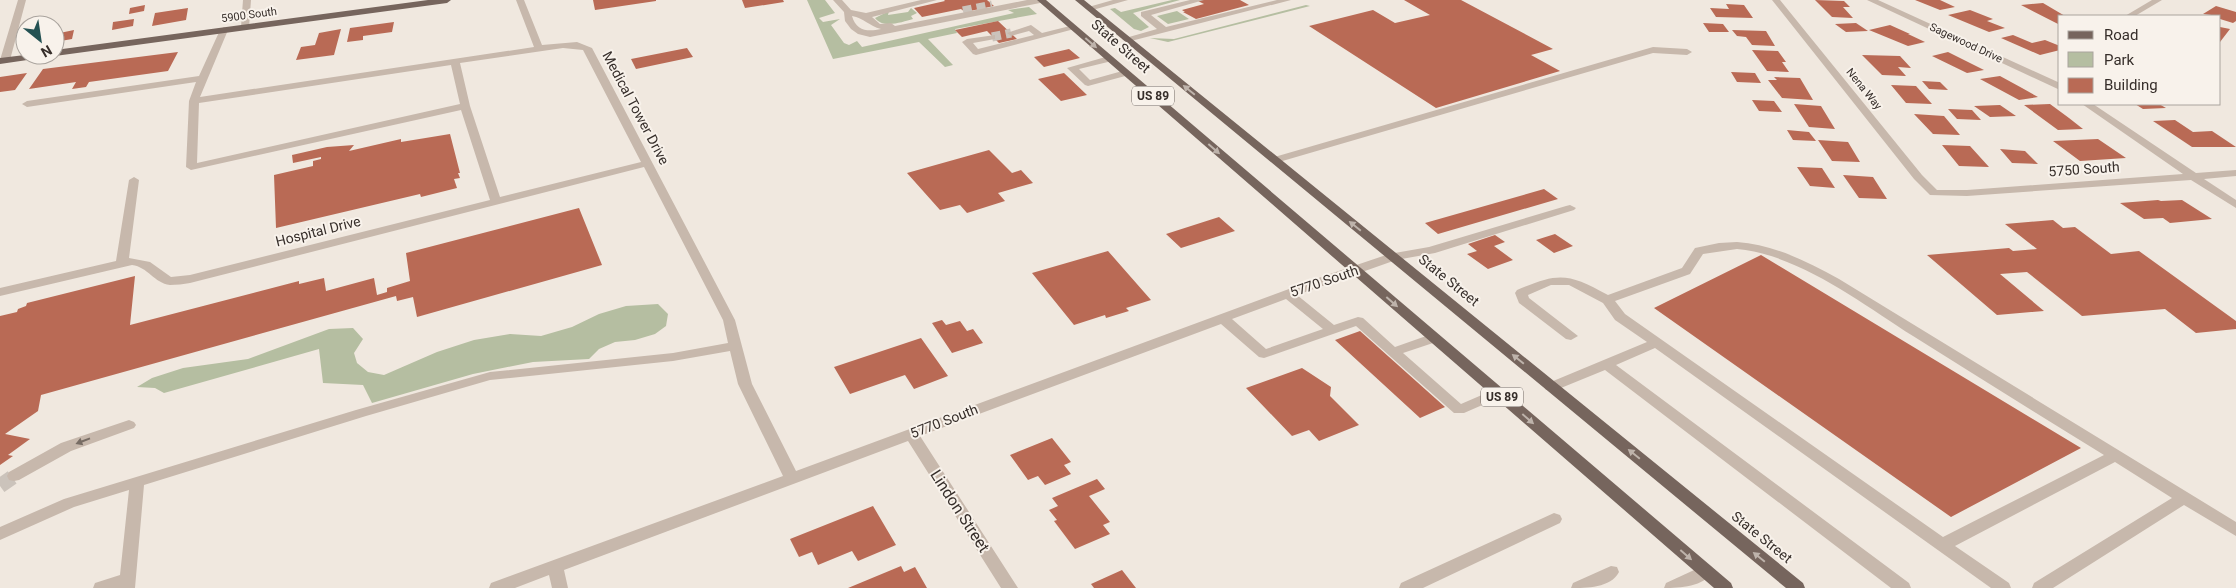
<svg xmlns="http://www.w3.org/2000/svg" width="2236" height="588" viewBox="0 0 2236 588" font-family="Roboto,sans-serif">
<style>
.green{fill:#b5bea1}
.building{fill:#b96a55}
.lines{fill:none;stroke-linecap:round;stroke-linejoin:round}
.minor-tunnel-far1{stroke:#cbc3bb;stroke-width:9;stroke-dasharray:9 5;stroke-linecap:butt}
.minor-tunnel{stroke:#cbc3bb;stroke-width:15;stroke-dasharray:15 8;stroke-linecap:butt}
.minor{fill:#c7b8ac;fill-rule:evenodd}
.major{fill:#76655d;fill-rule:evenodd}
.oneway{fill:#beb3ab}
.oneway2{fill:#776c64}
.labels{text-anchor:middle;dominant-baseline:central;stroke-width:4;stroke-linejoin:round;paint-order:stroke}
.far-street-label{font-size:11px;fill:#362e2a;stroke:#f8f2eb}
.shield{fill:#f8f2eb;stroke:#706964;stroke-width:1}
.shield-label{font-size:12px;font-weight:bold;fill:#362e2a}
.street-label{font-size:14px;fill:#362e2a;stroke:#f8f2eb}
.near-street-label{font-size:16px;fill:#362e2a;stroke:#f8f2eb}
</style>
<rect width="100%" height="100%" fill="#f0e8df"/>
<path class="green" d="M807,0H825L835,13L819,18L823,22L840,19L831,25L844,43L849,45L857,41L862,47L1014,13L1008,10L1029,7L1037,14L955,29L957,33L928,39L953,65L945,67L919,42L833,59Z
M1172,0H1180L1133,13L1149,27L1141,31L1134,29L1110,9L1115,8L1121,12Z
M1306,5L1310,6L1168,42L1150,38L1174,39Z
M911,8L917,13L911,16L913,19C902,22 883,29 875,18L889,11L888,15L908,12Z
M1177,11L1189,19L1168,24L1157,16Z
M658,304L668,314L666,326L655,334L635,340L615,342L599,349L589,359L533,362L473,374L372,403L363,385L323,383L319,349L164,393L155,388L137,387L152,378L183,368L248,359L329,329L353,328L363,339L354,353L357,363L368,372L384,375L437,352L474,340L510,334L541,336L572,327L599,314L626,306Z"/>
<path class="building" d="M593,0H656V1L595,10Z
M742,0H783L784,2L745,8Z
M944,0H987L994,6L965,12L961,9L922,17L914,8L945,1Z
M1201,0H1240L1249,5L1196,19L1183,12H1185L1182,10L1204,4L1198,1Z
M1404,0H1461L1553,49L1531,55L1560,71L1436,108L1309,26L1373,10L1395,23L1430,15Z
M1815,0L1844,1L1850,7H1843L1853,18L1832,17Z
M1915,0H1940L1955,7L1940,10Z
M2043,3L2065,16H2060V25L2021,5Z
M1726,4L1744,5L1753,18L1716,17L1710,8L1729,9Z
M145,5L144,11L129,14L130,8Z
M2216,6L2236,12V21L2233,23L2220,19V16L2203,14Z
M188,8L186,20L152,26L155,13Z
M1970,10L1993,19L1987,21L2005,28L1989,32L1948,15Z
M134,19L133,26L112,30L113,22Z
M998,21L1017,39L999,43L987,31L962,37L955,30Z
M394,22L392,32L363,36V40L347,42L350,28Z
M1703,23L1723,24L1729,32H1709Z
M1856,23L1868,31L1846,32L1835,24Z
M1890,25L1910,34H1908L1925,42L1908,46L1869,30Z
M2220,27L2230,29L2220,42Z
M341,29L334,55L296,60L301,47L315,45L319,33Z
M74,30L72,39L55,42V34Z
M1732,30L1766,31L1775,46L1752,45L1746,37L1737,36Z
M2013,35L2032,43L2045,40L2060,46V50L2040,55L2001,38Z
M687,48L693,57L636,69L631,59Z
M1069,49L1080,58L1044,67L1034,57Z
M1752,50L1778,51L1786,62H1782L1789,72L1767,71Z
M178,52L168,71L89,82L86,87L72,89L76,82L29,89L43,69Z
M1948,52L1984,70L1967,73L1932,56Z
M1862,55L1900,56L1911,68L1898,67L1906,76L1882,75Z
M1731,72L1755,73L1761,83L1737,82Z
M27,73L15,90L0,92V77Z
M1064,73L1087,95L1061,101L1038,79Z
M2000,76L2022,88L2038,97L2019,100L1980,79Z
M1774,77L1800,78L1813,100L1782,98L1768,80H1777Z
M1922,81L1940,82L1948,90L1929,89Z
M1891,85L1916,86L1932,104L1906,103Z
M1752,100L1774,101L1782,112L1759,111Z
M1794,104L1821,106L1835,129L1809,127Z
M2050,104L2069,118L2083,129L2058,130L2024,105Z
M2135,104H2159L2166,108L2143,109Z
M2000,105L2016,116L1990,117L1974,106Z
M1948,109L1972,110L1981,120L1957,119Z
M1914,114L1944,116L1960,135L1933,134Z
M2175,120L2193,132L2212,131L2236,147H2192L2153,121Z
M1787,130L1809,132L1816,141L1793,140Z
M450,134L460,173H458L460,178L454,179L457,188L421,197L420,194L276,228L274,175L313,166V161L321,159V157L293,163L292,155L327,147L354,145L349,151L401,139V142Z
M2098,139L2126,158L2080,161L2053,141Z
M1818,140L1848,142L1860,162L1832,161Z
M1942,145L1970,146L1989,167L1959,166Z
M2000,149L2025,151L2038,164L2012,163Z
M989,150L1012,173L1021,170L1033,183L998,193L1005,201L967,213L960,205L940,210L907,173Z
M1797,167L1822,168L1835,188L1810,186Z
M1843,175L1873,177L1887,199L1859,198Z
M1544,189L1558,199L1438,234L1425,223Z
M2158,200L2161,201L2182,200L2212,219L2170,223L2163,218L2144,219L2120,203Z
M579,208L602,265L417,317L413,297L397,301L396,296L41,395L38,411L5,434L30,439L8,455L13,456L0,465V316L17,312L18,309L26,306L27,303L135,276L130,325L299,281V284L324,278L326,291L374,278L377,295L387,292V288L410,281L406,253Z
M1219,217L1235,231L1181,248L1166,234Z
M2053,220L2063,228L2075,227L2111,254L2139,251L2236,321V329L2196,333L2165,309L2082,316L2027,272L2000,274L2044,311L1997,315L1927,255L2009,248L2013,251L2037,249L2005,224Z
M1555,234L1573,246L1554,253L1536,240Z
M1495,235L1505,242L1494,246L1513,260L1488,269L1467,254L1477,251L1468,244Z
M1108,251L1151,300L1126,308L1129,311L1106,318L1105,315L1074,325L1032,273Z
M1761,255L2081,448L1951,517L1654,308Z
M942,320L946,325L960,321L967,331L973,329L983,343L952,353L932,323Z
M1360,331L1445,407L1420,418L1335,340Z
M921,338L948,376L914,389L905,375L850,394L834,367Z
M1302,368L1331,387L1330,396L1359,425L1319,441L1309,430L1292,436L1246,388Z
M1052,438L1071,462L1064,465L1071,474L1045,485L1038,476L1028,480L1010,455Z
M1097,479L1105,489L1089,496L1110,522L1103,525L1110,534L1075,549L1054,521L1057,520L1049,510L1058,506L1052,498Z
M873,506L896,545L858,561L852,551L818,565L812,552L799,557L790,539Z
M901,566L904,572L915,567L927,588H848Z
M1122,570L1136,588H1094L1091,584Z"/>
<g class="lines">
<path class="minor-tunnel-far1" d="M963,11L992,5
M992,37L1011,33"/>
<path class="minor-tunnel" d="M0,486L14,476"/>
<path class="minor" d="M18,0H26L10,60L5,63L0,60Z
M243,0H251L249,27L245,30L241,27Z
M516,0H524L542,45L577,42L592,48L735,320L752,384L796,471L1324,276L1389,254L1429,247L1566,206L1570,205L1576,208L1574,210L1435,253L1396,260L1297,295L1334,325L1358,317L1363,318L1395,347L1429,335H1439L1441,338L1439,341L1403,353L1461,404L1498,388L1503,390L1505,393L1503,396L1464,413H1454L1356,326L1264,358L1259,357L1221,324L920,436L1018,588H1001L908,441L564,570L568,588H552L549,575L515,588H489L491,583L783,476L738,384L730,351L673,361L490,380L366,416L144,485L135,588H93L95,583L120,575L129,490L74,507L0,540V527L64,499L356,410L490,372L673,353L728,343L723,320L644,167L190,283C184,284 176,285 170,285C154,283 148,267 132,265L0,296V288L116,261L129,180L134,177L139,180L129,258L150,262L171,277L190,275L490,200L461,110L191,170L186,167L189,101L196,82L27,107L22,104L27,101L199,76L220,30L224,27L228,30L200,97L534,47ZM563,48L583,50L641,162L500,197L470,106L460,63ZM451,65L460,104L197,163L199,103ZM1286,299L1323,329L1266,349L1232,319Z
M833,0H842L851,10L866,13L921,0H937L872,17L880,24L891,23L895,26L1027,0H1044L1040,3L870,37L858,34L851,29L845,21L844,12ZM852,16C864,18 869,26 881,29C868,32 856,31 852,16Z
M1113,0H1128L1089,11L1085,8Z
M1190,0H1204L1151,15L1166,27L1277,0H1291L1127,42L1122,39L1157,29L1141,16V12Z
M1772,0H1780L1922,175L1937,190H1967L2183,174L2082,104H2093L2196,173L2236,170V176L2204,179L2236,200V208L2191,180L1967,196L1930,195L1914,179Z
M1867,0H1878L2060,83V90Z
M2152,0H2162L2135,16H2125Z
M1031,25L1042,33L1074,25L1078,28L976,55L973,54L962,42L967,39L995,35V39L973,43L978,49L1034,35L1029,31L1011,36L1007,33Z
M1653,47L1687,49L1692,52L1687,55L1653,53L1279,162L1275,163L1270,160L1271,158Z
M1109,56L1114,59L1112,61L1079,69L1090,80L1126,70L1131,73L1129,75L1088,86L1085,85L1067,68Z
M1737,242C1775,245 1806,261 1839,279L2236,522V536L2184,505L2053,588H2032L2034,583L2172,498L2115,462L1955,546L2009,583L2011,588H1991L1655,348L1616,365L1909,583L1911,588H1891L1605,370L1556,390H1546L1544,387L1546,384L1647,342L1615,320L1603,303L1569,285H1551L1528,295L1529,298L1578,336L1571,340L1566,339L1519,303L1515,293L1517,290C1559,272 1568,273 1608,295L1682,268L1695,248L1719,243ZM1737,249C1800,255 1861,303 1913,336C1977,376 2040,416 2104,455L1943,537L1625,314L1615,301L1690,274L1703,254Z
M129,420L134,422L136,425L134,428L71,451L19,480L14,481L9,480L7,476L9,472L61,443Z
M1554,513L1560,515L1562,519L1560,523L1423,588H1399L1401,583Z
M1705,565L1711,566L1713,571C1704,587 1680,588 1664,588L1666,583Z
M1611,566L1617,567L1619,572C1611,588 1586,588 1571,588L1573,583Z"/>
<path class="major" d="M428,0H451L447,3L55,56L52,55H55V50Z
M1037,0H1046L1731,583L1733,588H1714Z
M1075,0H1084L1803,583L1805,588H1786Z
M25,55H46L41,58L0,64V58Z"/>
</g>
<defs><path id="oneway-solid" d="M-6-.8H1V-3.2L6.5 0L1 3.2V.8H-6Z" transform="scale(1.25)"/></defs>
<g class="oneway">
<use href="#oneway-solid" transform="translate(1091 43) rotate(41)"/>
<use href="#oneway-solid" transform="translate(1189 90) rotate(-141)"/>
<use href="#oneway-solid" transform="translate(1214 149) rotate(41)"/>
<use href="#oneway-solid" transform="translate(1355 226) rotate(-141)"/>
<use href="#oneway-solid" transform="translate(1392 302) rotate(41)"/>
<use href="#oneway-solid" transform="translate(1518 359) rotate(-141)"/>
<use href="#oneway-solid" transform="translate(1528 419) rotate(41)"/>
<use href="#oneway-solid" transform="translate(1634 454) rotate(-141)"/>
<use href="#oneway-solid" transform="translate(1686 555) rotate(41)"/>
<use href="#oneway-solid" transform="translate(1759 557) rotate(-141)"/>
</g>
<use class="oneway2" href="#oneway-solid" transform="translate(83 441) rotate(159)"/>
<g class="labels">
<g class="far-street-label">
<text transform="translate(249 15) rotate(-8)">5900 South</text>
<text transform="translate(1966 43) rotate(25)">Sagewood Drive</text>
<text transform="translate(1864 89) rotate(51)">Nena Way</text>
</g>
<g class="shield">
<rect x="1132" y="86.5" width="42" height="19" rx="4"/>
<rect x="1481" y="387.5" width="42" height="19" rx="4"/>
</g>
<g class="shield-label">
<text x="1153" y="96">US 89</text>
<text x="1502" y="397">US 89</text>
</g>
<g class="street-label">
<text transform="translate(1121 46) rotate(41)">State Street</text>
<text transform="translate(636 108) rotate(62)">Medical Tower Drive</text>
<text transform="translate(2084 169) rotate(-4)">5750 South</text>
<text transform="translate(318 231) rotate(-14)">Hospital Drive</text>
<text transform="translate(1449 280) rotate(39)">State Street</text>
<text transform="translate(1324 281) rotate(-19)">5770 South</text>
<text transform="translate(944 421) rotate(-21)">5770 South</text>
<text transform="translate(1762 537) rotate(39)">State Street</text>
</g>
<g class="near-street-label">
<text transform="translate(960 511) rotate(57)">Lindon Street</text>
</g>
</g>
<rect x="2058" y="15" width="162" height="90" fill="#f8f2eb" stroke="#aaa49e"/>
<rect x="2068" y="31" width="25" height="8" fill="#76655d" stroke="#aaa49e"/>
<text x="2104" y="40" font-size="15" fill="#362e2a">Road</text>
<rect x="2068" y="52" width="25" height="15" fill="#b5bea1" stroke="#aaa49e"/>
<text x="2104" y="65" font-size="15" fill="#362e2a">Park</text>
<rect x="2068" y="78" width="25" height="15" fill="#b96a55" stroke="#aaa49e"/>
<text x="2104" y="90" font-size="15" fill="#362e2a">Building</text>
<g transform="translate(40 40) rotate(150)"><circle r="24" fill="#f8f2eb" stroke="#aaa49e"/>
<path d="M0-4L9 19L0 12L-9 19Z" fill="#245253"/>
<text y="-8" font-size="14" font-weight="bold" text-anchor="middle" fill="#362e2a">N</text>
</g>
</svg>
